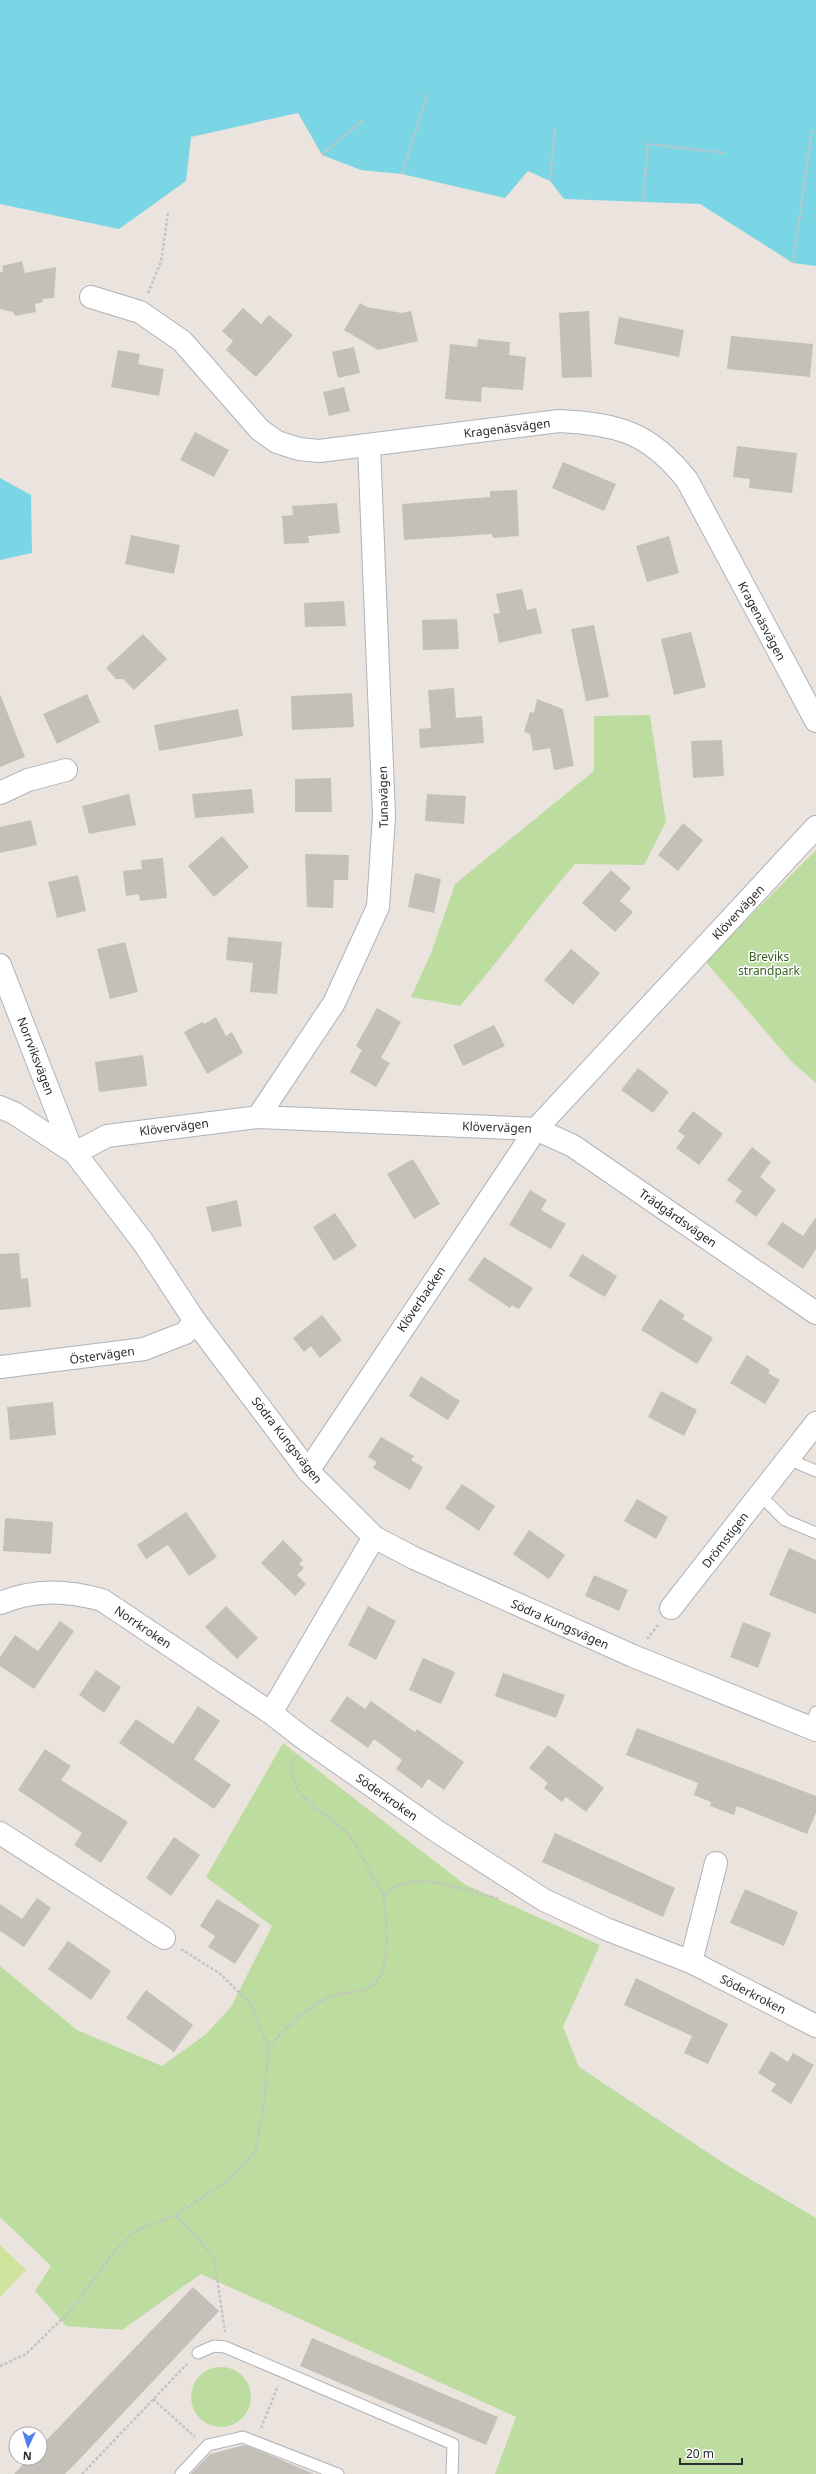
<svg xmlns="http://www.w3.org/2000/svg" width="816" height="2474" viewBox="0 0 816 2474" font-family="'Noto Sans',sans-serif">
<style>
.green{fill:#bcdd9f}
.pitch{fill:#cee39c}
.water{fill:#7ad6e4}
.building{fill:#c4bfb9}
.lines{fill:none;stroke-linecap:round;stroke-linejoin:round}
.service-casing{stroke:#aeb2ba;stroke-width:13}
.minor-casing{stroke:#aeb2ba;stroke-width:24}
.tertiary-casing{stroke:#aeb2ba;stroke-width:24}
.path{stroke:#c4c4c4;stroke-width:2.5;stroke-dasharray:3 2;stroke-linecap:butt}
.service{stroke:#fff;stroke-width:11}
.minor{stroke:#fff;stroke-width:22}
.tertiary{stroke:#fff;stroke-width:22}
.labels{text-anchor:middle;dominant-baseline:central;stroke-width:3;stroke-linejoin:round;paint-order:stroke}
.street-label{font-size:12px;fill:#2b2b2b;stroke:#fff}
.park-label{font-size:12px;fill:#376121;stroke:#fff}
</style>
<rect width="100%" height="100%" fill="#ebe4de"/>
<path class="green" d="M650,715L666,822L644,865L575,864C535,910 500,960 460,1006L411,997L431,953L455,884L594,771V716Z
M816,850V1083L792,1062L705,961Z
M283,1743L464,1884L600,1945L563,2027L579,2067L725,2164L816,2218V2474H495L516,2417L201,2274L122,2330L66,2326L35,2291L51,2266L0,2217V1966L77,2030L162,2066L206,2034L231,2007L272,1926L206,1877Z
M191 2397a30 30 0 1 1 60 0a30 30 0 1 1-60 0Z"/>
<path class="pitch" d="M0,2245L26,2270L0,2297Z"/>
<path class="water" d="M0,0H816V266L793,263L700,204L564,199L550,181L528,171L505,198L402,174L361,170L322,155L298,113L191,137L186,181L119,229L0,204Z
M0,478L31,495L32,553L0,560Z"/>
<path class="building" d="M22,261L25,273L56,267L54,298L42,299L43,302L35,304L36,312L15,316L13,312L0,309V272H3L2,266Z
M360,303L367,307L402,313L411,311L418,341L378,350L344,330Z
M243,308L261,324L269,315L293,335L256,377L226,350L233,341L222,331Z
M589,311L592,377L562,378L559,313Z
M619,317L684,330L679,357L614,344Z
M731,336L813,344L810,377L727,369Z
M478,339L510,342L509,355L526,357L523,390L482,387L481,402L445,399L450,344L477,347Z
M354,347L360,373L338,378L332,352Z
M118,350L140,354L138,364L164,369L159,396L111,387Z
M344,387L350,411L329,416L323,392Z
M195,432L229,450L214,477L180,460Z
M737,446L797,453L792,493L749,488L750,479L733,477Z
M563,462L616,484L604,511L552,488Z
M517,490L519,536L493,538L492,534L404,540L402,504L490,497V491Z
M337,503L340,533L308,536L309,543L284,544L282,516L293,515L292,506Z
M131,535L180,545L174,574L125,564Z
M669,536L679,573L647,582L636,546Z
M522,589L527,610L536,608L542,633L499,643L493,614L500,613L496,594Z
M344,601L346,626L305,627L304,603Z
M457,619L459,649L423,650L422,620Z
M594,625L609,697L586,701L571,629Z
M691,632L706,687L674,695L661,639Z
M143,634L167,659L134,690L123,679H116L106,668Z
M454,688L456,718L482,716L484,743L420,748L419,729L431,728L428,690Z
M352,693L354,727L292,730L291,696Z
M0,694L25,757L0,767Z
M87,694L100,722L57,744L43,714Z
M537,699L563,709L574,766L554,770L550,748L533,751L530,734L524,732L530,712L534,713Z
M238,709L243,736L159,751L154,725Z
M722,740L724,776L693,778L691,741Z
M331,778L332,812H295V779Z
M252,789L254,813L195,818L192,794Z
M129,794L136,825L89,834L82,806Z
M427,794L466,796L464,824L425,821Z
M31,820L37,845L0,853V827Z
M683,823L703,840L678,871L658,855Z
M222,836L249,867L214,897L188,866Z
M305,854L349,855L348,880H334L333,908L307,907Z
M163,858L167,898L140,901L139,894L126,896L123,871L142,869L141,860Z
M611,870L631,888L620,901L633,912L615,932L582,903Z
M415,873L441,879L434,913L408,907Z
M78,875L86,911L57,918L48,882Z
M228,937L282,942L277,994L250,992L253,963L226,960Z
M125,942L138,992L110,999L97,949Z
M571,949L600,973L573,1005L544,980Z
M377,1008L401,1022L381,1058L390,1063L376,1087L350,1072L362,1050L356,1046Z
M216,1017L226,1036L232,1032L243,1053L207,1074L184,1032L202,1022L204,1024Z
M494,1025L505,1046L463,1066L453,1045Z
M143,1055L147,1086L99,1092L95,1062Z
M638,1068L669,1092L653,1113L621,1090Z
M693,1111L723,1134L699,1165L676,1148L685,1136L678,1131Z
M752,1147L771,1162L760,1177L776,1190L756,1217L735,1201L742,1191L727,1180Z
M413,1159L440,1204L414,1219L387,1174Z
M530,1190L547,1200L541,1210L566,1224L551,1249L509,1225Z
M237,1200L242,1226L212,1232L206,1207Z
M335,1213L357,1246L334,1261L313,1227Z
M816,1217V1249L803,1269L767,1244L782,1222L803,1236Z
M19,1253L21,1279L28,1278L31,1307L0,1310V1254Z
M582,1254L617,1276L605,1297L569,1276Z
M484,1257L533,1288L519,1309L512,1305L510,1308L468,1280Z
M660,1299L685,1315L682,1319L713,1338L697,1364L641,1330Z
M322,1315L342,1340L320,1358L311,1346L304,1352L293,1338Z
M747,1355L770,1370L768,1373L780,1380L765,1404L730,1383Z
M421,1376L460,1401L448,1420L409,1396Z
M661,1391L697,1410L684,1436L648,1417Z
M53,1402L56,1435L10,1440L7,1407Z
M381,1437L414,1456L411,1460L423,1467L410,1490L373,1468L377,1462L368,1457Z
M462,1484L495,1506L479,1531L445,1508Z
M637,1499L668,1517L656,1539L624,1521Z
M186,1512L217,1557L189,1576L168,1545L146,1559L137,1545Z
M5,1518L53,1522L51,1554L3,1551Z
M529,1530L565,1555L549,1579L513,1554Z
M283,1540L303,1560L299,1564L304,1568L297,1575L306,1584L295,1596L261,1563Z
M789,1548L816,1560V1614L769,1595Z
M594,1575L628,1590L619,1611L585,1596Z
M226,1606L258,1638L237,1659L205,1627Z
M368,1606L396,1621L376,1660L348,1645Z
M60,1621L74,1631L34,1689L0,1666V1657L15,1635L38,1651Z
M743,1622L771,1633L758,1668L730,1657Z
M423,1658L455,1672L441,1704L409,1690Z
M96,1670L121,1687L104,1713L79,1695Z
M503,1673L565,1695L556,1718L495,1696Z
M347,1696L365,1709L371,1701L415,1732L417,1729L464,1762L444,1790L428,1779L422,1788L396,1769L402,1760L374,1739L368,1748L330,1721Z
M198,1706L220,1721L194,1759L231,1785L214,1809L119,1743L136,1719L173,1744Z
M637,1728L816,1796V1813L807,1834L737,1806L734,1815L710,1806L711,1802L694,1795L698,1783L626,1755Z
M548,1745L604,1788L586,1812L566,1797L562,1802L544,1788L548,1783L529,1768Z
M45,1749L71,1766L61,1780L128,1822L101,1863L74,1845L82,1833L18,1790Z
M555,1833L675,1888L663,1917L542,1862Z
M174,1837L200,1855L171,1896L146,1878Z
M745,1889L798,1912L784,1946L730,1923Z
M37,1898L51,1908L24,1947L0,1931V1904L22,1919Z
M217,1899L260,1925L235,1964L208,1947L215,1936L200,1926Z
M68,1941L111,1971L91,2000L48,1969Z
M636,1978L728,2024L708,2064L684,2053L692,2036L624,2005Z
M146,1990L193,2025L174,2052L126,2018Z
M771,2051L788,2062L793,2053L814,2065L791,2104L771,2091L776,2084L758,2073Z
M193,2287L219,2311L77,2462L65,2474H14L29,2458H40V2447Z
M312,2338L498,2417L486,2445L300,2366Z
M245,2445L258,2450L314,2474H191L210,2454Z"/>
<g class="lines">
<defs>
<path id="service" d="M788,1459L816,1471
M760,1495L785,1520L816,1533
M810,1728L816,1712
M198,2353L214,2346L225,2347L453,2444L452,2474
M181,2474L208,2445L243,2437L338,2474"/>
<path id="minor" d="M91,297L140,312L182,341L260,430L277,442L299,449L319,451L559,421C618,424 649,432 687,480L816,721
M0,793L28,780L66,770
M0,965L71,1148
M258,1117L334,1003L378,907L384,816L369,445
M75,1153L107,1136L258,1117L536,1129L816,827
M0,1367L144,1349L185,1333L195,1321
M308,1471L536,1129L573,1146L816,1313
M374,1537L271,1713L302,1737L438,1832L544,1900L606,1929L691,1962L816,2026
M0,1603C35,1589 66,1590 102,1600L271,1713
M671,1608L816,1423
M0,1833L164,1938
M691,1962L716,1863"/>
<path id="tertiary" d="M0,1107L14,1113L75,1153L143,1242L195,1321L308,1471L374,1537L414,1558L633,1656L816,1730"/>
</defs>
<use href="#service" class="service-casing"/>
<use href="#minor" class="minor-casing"/>
<use href="#tertiary" class="tertiary-casing"/>
<path class="path" d="M322,155L364,119
M402,174L428,93
M550,181L555,129
M643,201L648,144L726,153
M793,263L812,129
M148,293L161,262L168,213
M647,1639L659,1624
M295,1757C281,1795 324,1810 346,1832C358,1845 374,1880 384,1896
M181,1949L219,1973L251,2004L268,2047
M176,2215L214,2257L225,2332
M0,2366L26,2354L74,2307L112,2254L135,2231L176,2215L230,2179L256,2150L265,2097L268,2047C286,2029 304,2009 327,1998C339,1992 355,1994 368,1988C394,1976 386,1920 384,1896C387,1893 391,1888 396,1886C423,1873 472,1892 500,1899
M153,2399L195,2437
M261,2428L278,2386
M82,2474L187,2364"/>
<use href="#service" class="service"/>
<use href="#minor" class="minor"/>
<use href="#tertiary" class="tertiary"/>
</g>
<g class="labels">
<g class="street-label">
<text transform="translate(507 428) rotate(-7)">Kragenäsvägen</text>
<text transform="translate(762 621) rotate(62)">Kragenäsvägen</text>
<text transform="translate(383 797) rotate(-91)">Tunavägen</text>
<text transform="translate(738 912) rotate(-47)">Klövervägen</text>
<text transform="translate(36 1056) rotate(69)">Norrviksvägen</text>
<text transform="translate(174 1127) rotate(-7)">Klövervägen</text>
<text transform="translate(497 1127) rotate(2)">Klövervägen</text>
<text transform="translate(678 1218) rotate(35)">Trädgårdsvägen</text>
<text transform="translate(421 1299) rotate(-56)">Klöverbacken</text>
<text transform="translate(102 1355) rotate(-8)">Östervägen</text>
<text transform="translate(287 1440) rotate(52)">Södra Kungsvägen</text>
<text transform="translate(725 1540) rotate(-52)">Drömstigen</text>
<text transform="translate(560 1624) rotate(24)">Södra Kungsvägen</text>
<text transform="translate(143 1627) rotate(34)">Norrkroken</text>
<text transform="translate(387 1797) rotate(35)">Söderkroken</text>
<text transform="translate(753 1994) rotate(27)">Söderkroken</text>
</g>
<g class="park-label">
<text x="769" y="956">Breviks<tspan x="769" dy="14">strandpark</tspan></text>
</g>
</g>
<g transform="translate(28 2446) rotate(184)"><circle r="19" fill="#ffffff" stroke="#aaaaaa"/>
<path d="M0-3L7 15L0 10L-7 15Z" fill="#4c7fea"/>
<text y="-6" font-size="11" font-weight="bold" text-anchor="middle" fill="#2b2b2b">N</text>
</g>
<path d="M680 2458v6h62v-6" fill="none" stroke="#2b2b2b" stroke-width="2"/>
<text x="686" y="2458" font-size="12" fill="#2b2b2b" stroke="#ffffff" stroke-width="3" paint-order="stroke">20 m</text>
</svg>
